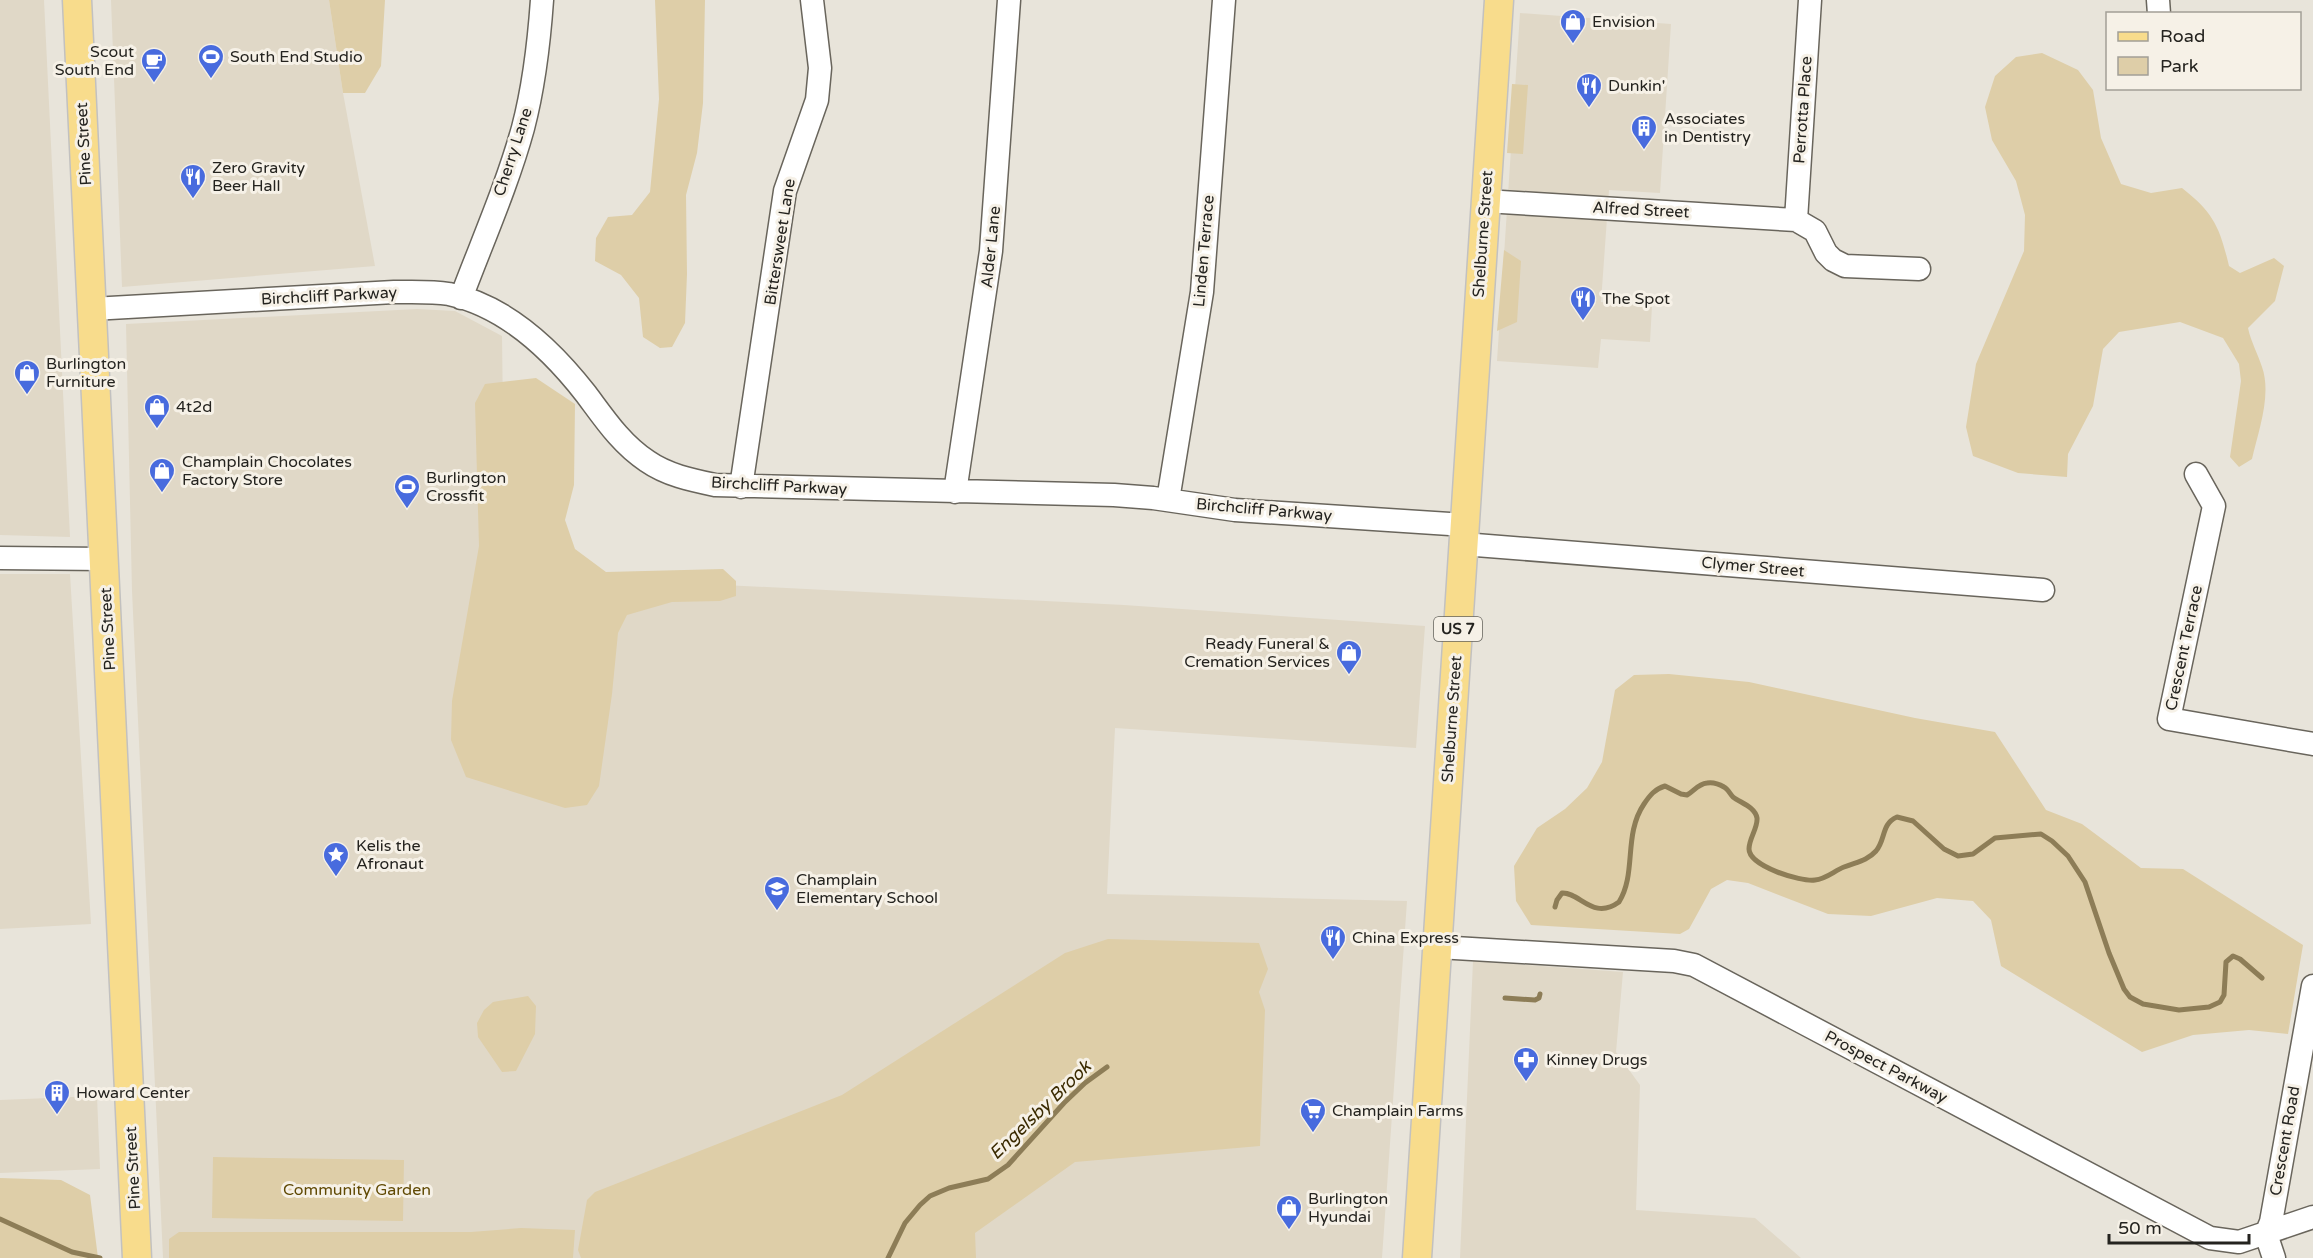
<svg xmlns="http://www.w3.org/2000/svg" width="2313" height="1258" viewBox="0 0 2313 1258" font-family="'Varela Round',sans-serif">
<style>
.built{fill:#e0d8c7}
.green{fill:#decea8}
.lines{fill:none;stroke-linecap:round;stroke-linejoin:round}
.stream{stroke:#8d7d57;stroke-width:5}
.minor-casing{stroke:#69655c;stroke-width:25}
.major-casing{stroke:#c2c1c0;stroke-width:31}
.minor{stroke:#fff;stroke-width:22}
.major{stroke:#f8dc8c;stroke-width:28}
.labels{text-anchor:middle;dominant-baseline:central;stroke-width:6;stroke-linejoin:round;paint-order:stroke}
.shield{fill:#f6f1e7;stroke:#63615b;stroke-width:1.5}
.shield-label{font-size:15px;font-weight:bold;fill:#24231f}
.poi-label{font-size:16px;fill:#24231f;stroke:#f6f1e7;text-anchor:start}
.street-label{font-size:16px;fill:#24231f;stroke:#f6f1e7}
.park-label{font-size:16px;fill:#604903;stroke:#f6f1e7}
.water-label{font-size:18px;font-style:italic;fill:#3a2a00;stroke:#f6f1e7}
</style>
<rect width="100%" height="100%" fill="#e8e4da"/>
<path class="built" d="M0,0H44L70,537L0,535Z
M111,0H329L343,93L375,266L122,287Z
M1520,13L1671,24L1660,193L1609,190L1601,302L1652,306L1650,342L1601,339L1598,368L1497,361Z
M417,309L455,311L502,336L505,574L1124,605L1425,626L1416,748L1115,728L1107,894L1407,901L1382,1258H163L132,591L126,324Z
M0,574H70L91,924L0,929Z
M1473,961L1623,972L1616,1052L1640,1085L1636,1210L1755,1218L1801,1258H1460Z
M97,1096L100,1169L0,1173V1100Z"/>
<path class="green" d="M329,0H385L381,66L365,93H343Z
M655,0H705L703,103L697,153L686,195L687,274L685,323L672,347L660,348L643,337L639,298L621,275L595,261L596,238L608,217L632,215L650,192L659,99Z
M2042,53L2078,70L2093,90L2101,138L2121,184L2151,193L2182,188C2214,213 2220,228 2229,266L2240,273L2274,258L2284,266L2275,301L2248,328C2251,342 2258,354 2262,367C2272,395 2258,432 2252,459L2239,467L2230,457L2241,381L2239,364L2223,338L2180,322L2119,332L2103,349L2093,406L2068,454L2067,477L2018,473L1973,456L1966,427L1976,364L2024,251L2025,215L2016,181L1992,140L1985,107L1995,76L2016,57Z
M1512,84L1528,85L1523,154L1507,153Z
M1504,250L1521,261L1517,322L1497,331Z
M536,378L575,404L574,485L565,520L575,549L606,572L723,569L736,581V596L720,601L672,602L627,615L618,633L612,694L599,786L587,805L565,808L466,777L451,740L452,701L479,546L475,403L485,384Z
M1669,674L1749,682L1915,718L1995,732L2046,810L2082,824L2141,868L2183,869L2303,945L2288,1034L2249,1030L2193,1035L2142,1052L2001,966L1991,920L1973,901L1937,898L1871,916L1828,914L1748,883L1727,880L1711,889L1689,929L1680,934L1531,925L1516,901L1514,866L1537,828L1565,809L1587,788L1602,762L1615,690L1634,675Z
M1108,939L1259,943L1268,969L1259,992L1265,1010L1260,1146L1075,1162L975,1233L976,1258H581L578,1250L587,1200L595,1192L842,1095L1065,953Z
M528,996L536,1006L535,1034L516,1071L502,1072L478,1037L477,1023L484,1010L493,1002Z
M213,1157L404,1160L403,1221L212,1218Z
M0,1178L61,1180L90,1195L98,1258H0Z
M521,1228L575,1230L573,1258H169V1239L179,1232H471Z"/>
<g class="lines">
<path class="stream" d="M1555,907L1557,900L1562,893C1580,892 1593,921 1619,902C1637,873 1623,835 1644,804C1650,795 1655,789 1665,786L1681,794L1687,795C1694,791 1698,784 1707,783C1713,782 1719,784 1724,787C1728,789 1730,794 1733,797C1741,803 1755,807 1757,818C1758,828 1749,838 1749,849C1749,866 1800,882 1815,880C1826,879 1834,871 1844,867C1856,862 1867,861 1876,851C1886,839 1881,824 1897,817L1913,821L1944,849L1958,856L1973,854L1995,838L2041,834L2052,841L2068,856L2085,882L2109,953L2124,989L2130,997L2143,1004L2179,1010L2209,1007L2220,1002L2224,995L2226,962L2233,956L2240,959L2262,978
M1505,998L1535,1000L1539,998L1540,994
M0,1219L72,1252L100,1258
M888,1258L905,1223L920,1205L930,1196L949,1188L988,1179L1008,1165L1064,1103L1085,1083L1107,1067"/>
<defs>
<path id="minor" d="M2158,0L2159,14
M1485,201L1796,220L1815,231L1826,253L1833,260L1845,266L1919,269
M1796,220L1810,0
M461,298C482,242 507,186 523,128C534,86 539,43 542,0
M92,309L394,292C412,292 431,291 449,294C506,306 551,349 586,394C604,418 621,444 647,461C667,475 691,480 715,485L1114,495L1153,498L1235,510L1465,525
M2196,474L2214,506L2169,719L2313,744
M741,487L785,191L817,100L820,68L812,0
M955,492L991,251L1009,0
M1168,500L1202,292L1224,0
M1463,544L2043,590
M0,558L105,559
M1438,947L1674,961L1694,965L2210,1238L2239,1242L2313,1217
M2274,1258L2266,1234L2271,1222L2313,986"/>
<path id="major" d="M77,0L137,1258
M1417,1258L1499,0"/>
</defs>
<use href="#minor" class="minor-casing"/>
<use href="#major" class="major-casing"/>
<use href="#minor" class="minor"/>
<use href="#major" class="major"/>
</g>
<defs>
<symbol id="shop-pin" viewBox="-11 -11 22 30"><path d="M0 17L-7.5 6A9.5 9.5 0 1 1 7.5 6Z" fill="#486bde" stroke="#f6f1e7"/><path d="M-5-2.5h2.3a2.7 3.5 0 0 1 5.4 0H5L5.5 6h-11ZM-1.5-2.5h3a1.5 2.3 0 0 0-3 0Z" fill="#fff"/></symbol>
<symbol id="stadium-pin" viewBox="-11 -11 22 30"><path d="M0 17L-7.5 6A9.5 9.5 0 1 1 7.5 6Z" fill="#486bde" stroke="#f6f1e7"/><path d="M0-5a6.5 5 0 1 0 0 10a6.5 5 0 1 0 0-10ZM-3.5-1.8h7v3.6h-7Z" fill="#fff"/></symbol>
<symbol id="cafe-pin" viewBox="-11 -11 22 30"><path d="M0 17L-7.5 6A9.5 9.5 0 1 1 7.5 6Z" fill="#486bde" stroke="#f6f1e7"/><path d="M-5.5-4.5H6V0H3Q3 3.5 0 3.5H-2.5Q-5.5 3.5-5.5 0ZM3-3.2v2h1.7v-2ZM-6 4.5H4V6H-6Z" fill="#fff"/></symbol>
<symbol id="restaurant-pin" viewBox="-11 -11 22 30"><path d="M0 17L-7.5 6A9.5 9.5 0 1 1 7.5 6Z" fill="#486bde" stroke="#f6f1e7"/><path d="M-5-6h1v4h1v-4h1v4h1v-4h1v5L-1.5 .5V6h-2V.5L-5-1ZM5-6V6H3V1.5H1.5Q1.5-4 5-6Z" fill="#fff"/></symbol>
<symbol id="building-pin" viewBox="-11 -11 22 30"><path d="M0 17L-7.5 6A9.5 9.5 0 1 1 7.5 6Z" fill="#486bde" stroke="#f6f1e7"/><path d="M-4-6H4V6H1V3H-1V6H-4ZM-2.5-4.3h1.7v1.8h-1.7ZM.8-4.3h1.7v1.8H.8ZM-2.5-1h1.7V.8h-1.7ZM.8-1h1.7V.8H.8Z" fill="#fff"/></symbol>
<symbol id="sight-pin" viewBox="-11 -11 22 30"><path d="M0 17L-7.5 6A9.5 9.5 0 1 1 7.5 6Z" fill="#486bde" stroke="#f6f1e7"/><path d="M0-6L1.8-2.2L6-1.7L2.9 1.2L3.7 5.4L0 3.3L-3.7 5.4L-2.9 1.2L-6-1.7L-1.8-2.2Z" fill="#fff"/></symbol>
<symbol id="school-pin" viewBox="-11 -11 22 30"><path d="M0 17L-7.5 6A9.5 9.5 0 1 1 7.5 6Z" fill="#486bde" stroke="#f6f1e7"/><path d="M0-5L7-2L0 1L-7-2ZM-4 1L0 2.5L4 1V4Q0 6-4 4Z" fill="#fff"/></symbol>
<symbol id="pharmacy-pin" viewBox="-11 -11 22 30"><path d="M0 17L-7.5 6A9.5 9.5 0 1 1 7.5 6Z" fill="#486bde" stroke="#f6f1e7"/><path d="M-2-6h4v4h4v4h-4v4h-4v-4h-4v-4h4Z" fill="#fff"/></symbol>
<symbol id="supermarket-pin" viewBox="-11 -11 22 30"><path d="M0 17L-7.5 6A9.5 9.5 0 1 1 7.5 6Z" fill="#486bde" stroke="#f6f1e7"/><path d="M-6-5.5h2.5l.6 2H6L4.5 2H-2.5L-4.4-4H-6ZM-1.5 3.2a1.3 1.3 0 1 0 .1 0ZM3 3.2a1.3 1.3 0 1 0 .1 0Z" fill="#fff"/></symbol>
</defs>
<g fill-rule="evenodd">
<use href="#shop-pin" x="1558" y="7" width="30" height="40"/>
<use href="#stadium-pin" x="196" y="42" width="30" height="40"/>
<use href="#cafe-pin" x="139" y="46" width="30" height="40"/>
<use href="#restaurant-pin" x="1574" y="71" width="30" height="40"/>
<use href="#building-pin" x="1629" y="113" width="30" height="40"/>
<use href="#restaurant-pin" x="178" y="162" width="30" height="40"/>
<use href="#restaurant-pin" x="1568" y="284" width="30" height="40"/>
<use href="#shop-pin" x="12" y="358" width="30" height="40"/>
<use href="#shop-pin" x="142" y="392" width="30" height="40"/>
<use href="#shop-pin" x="147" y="456" width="30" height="40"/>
<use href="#stadium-pin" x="392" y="472" width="30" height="40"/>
<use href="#shop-pin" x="1334" y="638" width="30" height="40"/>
<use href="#sight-pin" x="321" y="840" width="30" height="40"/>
<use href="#school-pin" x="762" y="874" width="30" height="40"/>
<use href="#restaurant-pin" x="1318" y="923" width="30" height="40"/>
<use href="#pharmacy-pin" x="1511" y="1045" width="30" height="40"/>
<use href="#building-pin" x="42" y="1078" width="30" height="40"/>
<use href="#supermarket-pin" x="1298" y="1096" width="30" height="40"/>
<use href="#shop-pin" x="1274" y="1193" width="30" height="40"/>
</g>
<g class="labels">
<rect class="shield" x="1434" y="617" width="48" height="24" rx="4.5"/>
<g class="shield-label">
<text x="1458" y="629">US 7</text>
</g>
<g class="poi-label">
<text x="1592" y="22">Envision</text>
<text x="134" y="52" text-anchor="end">Scout<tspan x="134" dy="18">South End</tspan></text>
<text x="230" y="57">South End Studio</text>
<text x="1608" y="86">Dunkin'</text>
<text x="1664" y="119">Associates<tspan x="1664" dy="18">in Dentistry</tspan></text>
<text x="212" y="168">Zero Gravity<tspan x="212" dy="18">Beer Hall</tspan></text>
<text x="1602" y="299">The Spot</text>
<text x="46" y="364">Burlington<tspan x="46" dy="18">Furniture</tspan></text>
<text x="176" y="407">4t2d</text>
<text x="182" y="462">Champlain Chocolates<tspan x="182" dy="18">Factory Store</tspan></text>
<text x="426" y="478">Burlington<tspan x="426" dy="18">Crossfit</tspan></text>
<text x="1330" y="644" text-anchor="end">Ready Funeral &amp;<tspan x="1330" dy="18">Cremation Services</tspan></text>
<text x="356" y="846">Kelis the<tspan x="356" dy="18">Afronaut</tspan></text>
<text x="796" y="880">Champlain<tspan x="796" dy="18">Elementary School</tspan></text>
<text x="1352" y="938">China Express</text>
<text x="1546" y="1060">Kinney Drugs</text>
<text x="76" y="1093">Howard Center</text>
<text x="1332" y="1111">Champlain Farms</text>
<text x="1308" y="1199">Burlington<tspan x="1308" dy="18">Hyundai</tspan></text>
</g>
<g class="street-label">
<text transform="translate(1803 110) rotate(-86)">Perrotta Place</text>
<text transform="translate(84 144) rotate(-93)">Pine Street</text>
<text transform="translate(513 152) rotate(-72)">Cherry Lane</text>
<text transform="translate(1641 210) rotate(3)">Alfred Street</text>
<text transform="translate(1483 234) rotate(-86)">Shelburne Street</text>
<text transform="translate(780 242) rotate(-81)">Bittersweet Lane</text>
<text transform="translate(991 247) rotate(-84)">Alder Lane</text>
<text transform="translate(1204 251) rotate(-85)">Linden Terrace</text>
<text transform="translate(329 296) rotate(-3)">Birchcliff Parkway</text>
<text transform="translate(779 486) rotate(3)">Birchcliff Parkway</text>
<text transform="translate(1264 510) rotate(5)">Birchcliff Parkway</text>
<text transform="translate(1753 567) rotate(5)">Clymer Street</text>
<text transform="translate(108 629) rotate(-93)">Pine Street</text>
<text transform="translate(2184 648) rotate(-78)">Crescent Terrace</text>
<text transform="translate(1452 719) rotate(-86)">Shelburne Street</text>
<text transform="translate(1886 1067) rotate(28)">Prospect Parkway</text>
<text transform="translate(2285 1141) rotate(-80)">Crescent Road</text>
<text transform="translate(133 1168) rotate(-93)">Pine Street</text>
</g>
<g class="park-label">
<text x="357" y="1190">Community Garden</text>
</g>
<g class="water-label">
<text transform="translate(1040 1110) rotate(-44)">Engelsby Brook</text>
</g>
</g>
<rect x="2106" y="12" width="195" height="78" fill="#f6f1e7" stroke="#a29f97" stroke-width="1.5"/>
<rect x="2118" y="32" width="30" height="9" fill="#f8dc8c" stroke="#a29f97" stroke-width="1.5"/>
<text x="2160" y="42" font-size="18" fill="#24231f">Road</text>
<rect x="2118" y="57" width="30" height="18" fill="#decea8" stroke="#a29f97" stroke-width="1.5"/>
<text x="2160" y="72" font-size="18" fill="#24231f">Park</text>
<path d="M2109 1234v9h140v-9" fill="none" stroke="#24231f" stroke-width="3"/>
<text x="2118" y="1234" font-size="18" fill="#24231f" stroke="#f6f1e7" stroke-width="4.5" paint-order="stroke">50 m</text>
</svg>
